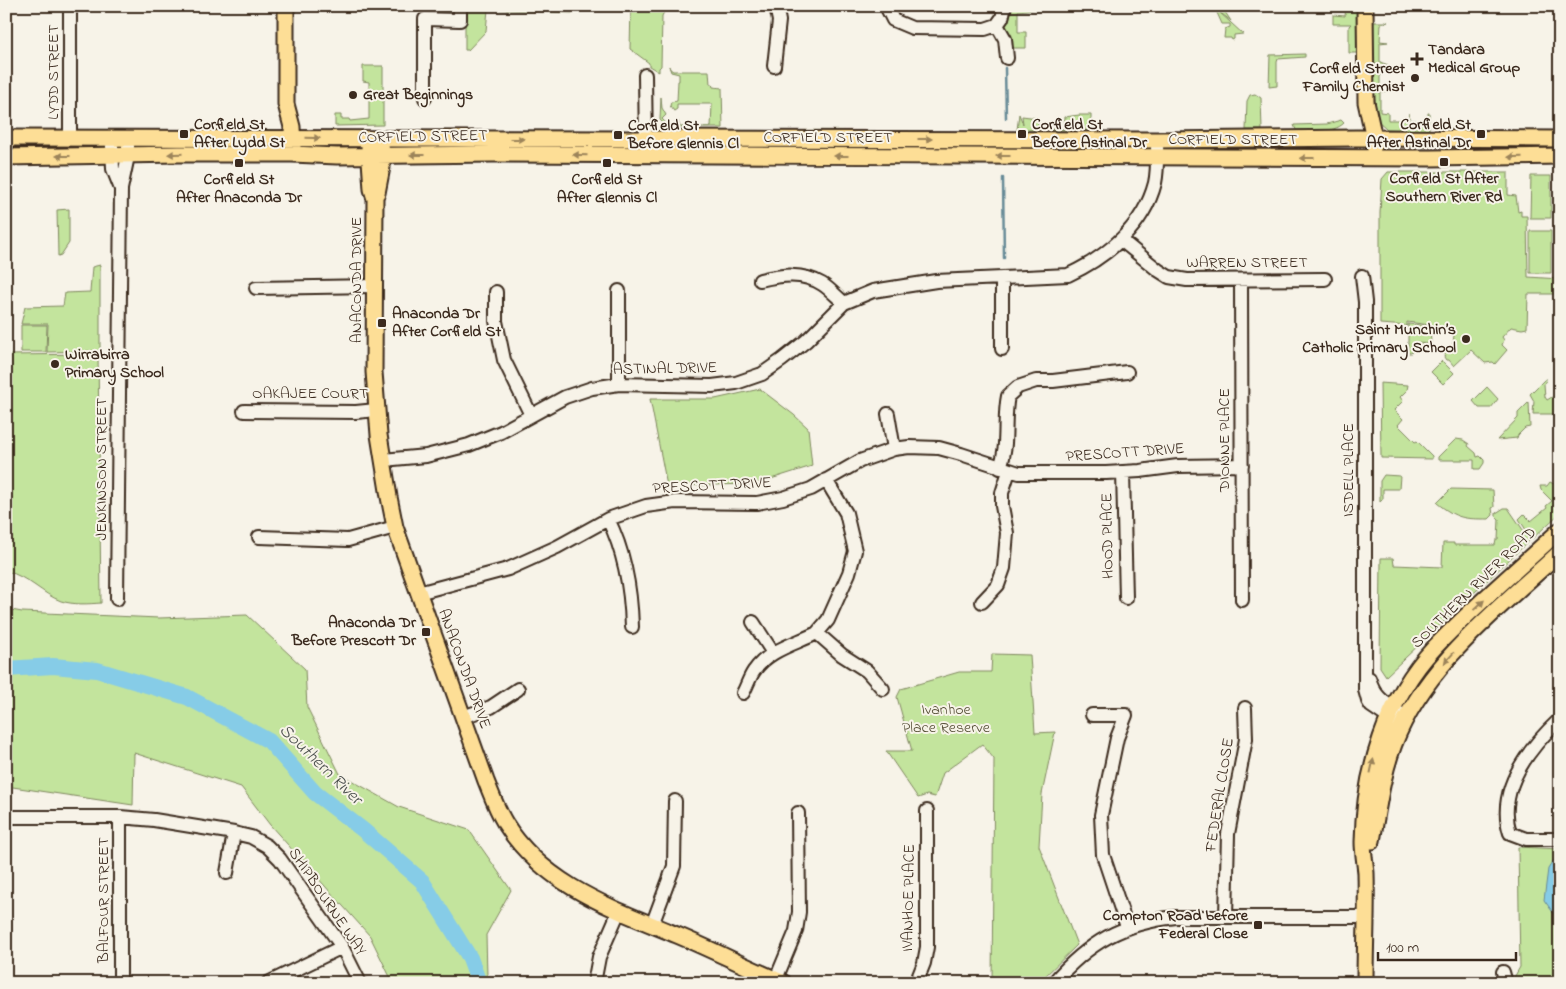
<svg xmlns="http://www.w3.org/2000/svg" width="1566" height="989" viewBox="0 0 1566 989" font-family="'Indie Flower',sans-serif">
<style>
.green{fill:#c3e49d;stroke:#7f875e}
.water{fill:#86cce7;stroke:#688b97}
.lines{fill:none;stroke-linecap:round;stroke-linejoin:round}
.stream{stroke:#688b97;stroke-width:2.5}
.river{stroke:#86cce7;stroke-width:16}
.minor-casing{stroke:#3b2a1e;stroke-width:16}
.major-casing{stroke:#3b2a1e;stroke-width:19}
.minor{stroke:#f7f3e8;stroke-width:12}
.major{stroke:#fdde96;stroke-width:15}
.oneway{fill:#9c845a}
.poi-dot{fill:#3b2a1e;stroke:#f7f3e8;stroke-width:2}
.labels{text-anchor:middle;dominant-baseline:central;stroke-width:4;stroke-linejoin:round;paint-order:stroke}
.poi-label{font-size:16px;font-weight:bold;fill:#3b2a1e;stroke:#f7f3e8;text-anchor:start}
.street-label{font-size:16px;fill:#3b2a1e;stroke:#f7f3e8}
.park-label{font-size:16px;fill:#564f37;stroke:#f7f3e8}
.water-label{font-size:18px;font-style:italic;fill:#4e5250;stroke:#f7f3e8}
</style>
<rect width="100%" height="100%" fill="#f7f3e8"/>
<filter id="ink" filterUnits="userSpaceOnUse"><feTurbulence type="fractalNoise" baseFrequency=".02" numOctaves="2"/><feDisplacementMap in="SourceGraphic" scale="10" xChannelSelector="R" yChannelSelector="G"/><feConvolveMatrix kernelMatrix="1 2 1 2 8 2 1 2 1" color-interpolation-filters="sRGB"/></filter>
<g filter="url(#ink)">
<path class="green" d="M465,6H579L572,13L488,9L486,31L468,50H465Z
M631,6H667L662,16L661,66L659,68V72L649,66V63L630,49Z
M1010,6H1036V9L1018,11V32H1026V48H1011L1005,26L1010,17Z
M1214,6H1221L1231,21L1218,11L1243,34L1234,35V39L1232,40L1231,38H1224L1225,29L1230,27V24H1222Z
M1346,6H1357V53H1349V26L1351,24H1333V15L1345,16Z
M1374,22H1388L1381,24L1380,41L1388,42L1380,43V62L1388,65L1373,64L1372,23Z
M1305,54V57L1278,59L1277,62V86L1269,87L1270,55Z
M363,66H383V125L335,126V115H341V119H349L350,121L369,119V82L363,81Z
M669,66L670,69L673,71H709L710,84H712L713,87L722,88L723,128H668L660,120L661,97L662,108L666,115L662,119L670,127L678,121L680,127H711L712,104H677V109L674,111L670,106L671,102L677,101L678,81H679V74L671,72Z
M1388,67V68L1380,69V89L1388,91L1380,92V112L1388,113V120H1409V113L1410,120L1428,121V113H1429V130L1387,129L1378,121L1376,116L1375,99L1372,93V68Z
M1255,94L1261,98L1262,130H1246L1247,101L1250,95Z
M1019,114L1023,124L1022,116L1038,118L1039,130H1017Z
M1079,115H1091V130H1048V127L1050,129H1064L1065,117Z
M1341,120L1344,123C1333,134 1311,130 1296,130L1294,125L1327,124Z
M1388,172H1508V195L1516,196L1518,212L1521,211V216H1527L1528,277L1560,279V294H1528L1527,328L1522,329L1511,327L1502,337L1504,340L1502,345L1507,350L1495,364L1493,362L1485,363L1471,350L1454,366L1449,360H1446L1444,357L1446,351L1453,344L1454,335L1430,325L1407,322V326L1380,324V213L1382,179Z
M1531,176H1551V218H1530Z
M69,209V243L61,255L58,256L57,210Z
M1530,231H1551V273H1530Z
M100,265V351L47,352L48,324H21L25,307L63,306L65,293L90,292L92,267Z
M1408,324L1430,326L1431,344L1418,343L1411,353H1408Z
M21,325H47L46,352H21Z
M98,354L101,603C88,604 74,605 61,601C42,594 29,577 6,571V355Z
M1442,361L1454,373L1443,384L1431,372Z
M1546,378V380L1544,384L1545,397L1547,400L1552,397L1560,404V410L1556,414H1533L1534,401L1530,394Z
M1380,383L1408,385L1407,390L1400,397L1403,401L1394,410L1403,419L1398,425L1415,442L1417,441L1432,456V459L1381,458Z
M1487,387L1498,399L1491,408H1479L1473,401Z
M760,389L794,415L808,428L812,466L755,484L667,486L650,399H715Z
M1529,402L1530,427L1525,428L1518,435L1517,438L1497,440L1518,418V413Z
M1456,439L1463,440L1469,444L1468,446L1476,453L1477,457L1480,456L1484,460V463L1480,469H1474V460H1438V457Z
M1384,475L1400,476L1399,489H1383V499L1380,502V481Z
M1550,482L1560,487V513L1532,539L1519,519L1524,514L1531,521L1547,508L1546,506L1552,501L1541,490L1540,486H1547Z
M1451,489L1493,490L1494,507L1492,508L1493,515L1489,519C1464,519 1457,519 1437,503Z
M1504,508H1508L1530,540L1386,676L1380,667L1381,558H1393L1394,565L1442,567L1443,543H1454V545H1495L1496,540H1498L1499,519L1496,516V513Z
M6,609L22,612L159,618L247,615L305,669L307,707L340,774L399,807L469,830L511,890L486,935L487,976L490,983H393L370,936L270,825L241,787L134,753L133,805L6,786Z
M992,654L1030,655L1035,733L1055,732L1042,794L1039,846L1077,945L1038,983H992L994,759L982,744L943,773L935,797L927,795L918,798L886,751H912L897,697L901,689L959,672H991Z
M1518,847L1560,849V983H1511L1520,967Z"/>
<path class="water" d="M1558,854L1560,856V922L1544,900L1548,869Z"/>
<g class="lines">
<path class="stream" d="M1005,68L1006,118
M1003,178L1004,258"/>
<path class="river" d="M6,669L53,666L97,670L187,697L269,741L315,793L363,830L422,881L470,958L479,983"/>
<defs>
<path id="minor" d="M70,6V138
M886,6L893,20L912,28L985,29L997,25L1005,39L1007,58
M997,25L1002,18L1005,6
M774,66L779,21L776,6
M645,75L646,148
M425,98V19L460,20V6
M112,146L113,169L121,189
M1121,240L1158,270L1169,277L1187,280L1325,279
M1362,276L1365,302V690L1368,701L1371,706L1402,727
M1002,279V349
M760,280C782,275 802,272 822,284C830,289 837,297 844,303
M1241,280L1242,600
M256,288L374,286
M496,292V321L504,360L531,415
M619,384V291
M244,411L356,412L376,410
M888,414L894,449
M383,460L426,456L469,445L501,432L565,397L592,388L619,384L712,386L736,383L762,374L782,360L806,341L844,303L873,291L936,281L1068,275C1107,257 1144,226 1155,183C1158,169 1157,154 1157,140
M1000,468C1009,444 1003,420 1008,396L1018,387L1036,381H1053L1127,372
M1123,472L1126,598
M826,480L846,513L855,551L849,573L828,620L817,633L842,655L867,671L883,689
M608,519C625,553 631,590 632,627
M259,537L348,540L395,527
M418,593L508,569L557,547L608,519L646,506L675,502L757,503L783,498L811,489L860,461L894,449L909,447L939,448L961,454L1019,473H1106L1140,471L1178,466L1242,465
M117,599L121,189L128,156V145
M982,602L998,585L1004,568L1007,533L1002,506V493L1009,471
M753,622L773,653
M1369,678C1375,698 1384,702 1401,714
M743,693C747,686 749,678 754,671C768,650 795,644 817,633
M1092,715H1126L1117,738L1101,815L1103,855L1127,927
M463,717L491,707L518,689
M1560,719C1529,748 1496,789 1510,833L1526,839H1560
M6,817H120L154,820L234,833L251,837L267,846L280,859L342,947L360,983
M227,873L234,833
M1226,917L1228,834L1246,739L1245,708
M652,925L674,866L675,801
M1503,972L1506,983
M776,979L796,931L799,912L798,813
M120,983V817
M268,983L342,947
M594,983L599,957L619,911
M916,983L924,963L927,947V811
M1053,983C1089,942 1122,923 1176,917H1366"/>
<path id="major" d="M286,6V104L292,127L293,147
M1365,6L1366,102L1374,138V146
M6,138L1156,140L1356,138L1560,139
M369,146L372,189L375,199L374,372L379,435L389,497L395,527L486,781C492,796 497,810 505,823C543,885 612,908 677,935C713,950 748,968 784,983
M6,157L179,154H292L337,156L492,154L1430,158L1560,156
M377,193L382,167L381,144
M1372,841C1378,808 1382,775 1394,744C1425,664 1499,609 1560,552
M1365,983C1365,946 1367,909 1366,873C1365,862 1363,852 1363,842C1364,772 1386,699 1435,647C1474,606 1518,569 1560,530"/>
</defs>
<use href="#minor" class="minor-casing"/>
<use href="#major" class="major-casing"/>
<use href="#minor" class="minor"/>
<use href="#major" class="major"/>
</g>
<defs><path id="oneway-solid" d="M-6-.8H1V-3.2L6.5 0L1 3.2V.8H-6Z" transform="scale(1.25)"/></defs>
<g class="oneway">
<use href="#oneway-solid" transform="translate(313 138) rotate(2)"/>
<use href="#oneway-solid" transform="translate(517 139)"/>
<use href="#oneway-solid" transform="translate(925 139)"/>
<use href="#oneway-solid" transform="translate(175 154) rotate(178)"/>
<use href="#oneway-solid" transform="translate(417 155) rotate(180)"/>
<use href="#oneway-solid" transform="translate(580 155) rotate(-179)"/>
<use href="#oneway-solid" transform="translate(63 156) rotate(180)"/>
<use href="#oneway-solid" transform="translate(841 156) rotate(-180)"/>
<use href="#oneway-solid" transform="translate(1003 156) rotate(-180)"/>
<use href="#oneway-solid" transform="translate(1515 157) rotate(179)"/>
<use href="#oneway-solid" transform="translate(1307 158) rotate(-180)"/>
<use href="#oneway-solid" transform="translate(1479 605) rotate(-43)"/>
<use href="#oneway-solid" transform="translate(1449 658) rotate(131)"/>
<use href="#oneway-solid" transform="translate(1372 766) rotate(-78)"/>
</g>
</g>
<g class="poi-dot">
<path d="M1414.5 51.5h5v5h5v5h-5v5h-5v-5h-5v-5h5z"/>
<circle cx="1415" cy="78" r="5"/>
<circle cx="353" cy="95" r="5"/>
<rect x="179" y="129" width="10" height="10" rx="2.5"/>
<rect x="1017" y="129" width="10" height="10" rx="2.5"/>
<rect x="1476" y="129" width="10" height="10" rx="2.5"/>
<rect x="613" y="130" width="10" height="10" rx="2.5"/>
<rect x="1439" y="157" width="10" height="10" rx="2.5"/>
<rect x="234" y="158" width="10" height="10" rx="2.5"/>
<rect x="602" y="158" width="10" height="10" rx="2.5"/>
<rect x="377" y="318" width="10" height="10" rx="2.5"/>
<circle cx="1466" cy="339" r="5"/>
<circle cx="55" cy="364" r="5"/>
<rect x="421" y="627" width="10" height="10" rx="2.5"/>
<rect x="1253" y="920" width="10" height="10" rx="2.5"/>
</g>
<g class="labels">
<g class="poi-label">
<text x="1428" y="50">Tandara<tspan x="1428" dy="18">Medical Group</tspan></text>
<text x="1405" y="69" text-anchor="end">Corfield Street<tspan x="1405" dy="18">Family Chemist</tspan></text>
<text x="363" y="95">Great Beginnings</text>
<text x="194" y="125">Corfield St<tspan x="194" dy="18">After Lydd St</tspan></text>
<text x="1032" y="125">Corfield St<tspan x="1032" dy="18">Before Astinal Dr</tspan></text>
<text x="1471" y="125" text-anchor="end">Corfield St<tspan x="1471" dy="18">After Astinal Dr</tspan></text>
<text x="628" y="126">Corfield St<tspan x="628" dy="18">Before Glennis Cl</tspan></text>
<text x="1444" y="179" text-anchor="middle">Corfield St After<tspan x="1444" dy="18">Southern River Rd</tspan></text>
<text x="239" y="180" text-anchor="middle">Corfield St<tspan x="239" dy="18">After Anaconda Dr</tspan></text>
<text x="607" y="180" text-anchor="middle">Corfield St<tspan x="607" dy="18">After Glennis Cl</tspan></text>
<text x="392" y="314">Anaconda Dr<tspan x="392" dy="18">After Corfield St</tspan></text>
<text x="1456" y="330" text-anchor="end">Saint Munchin’s<tspan x="1456" dy="18">Catholic Primary School</tspan></text>
<text x="65" y="355">Wirrabirra<tspan x="65" dy="18">Primary School</tspan></text>
<text x="416" y="623" text-anchor="end">Anaconda Dr<tspan x="416" dy="18">Before Prescott Dr</tspan></text>
<text x="1248" y="916" text-anchor="end">Compton Road before<tspan x="1248" dy="18">Federal Close</tspan></text>
</g>
<g class="street-label">
<text transform="translate(54 72) rotate(-90)">LYDD STREET</text>
<text transform="translate(423 137) rotate(-1)">CORFIELD STREET</text>
<text x="828" y="138">CORFIELD STREET</text>
<text x="1233" y="140">CORFIELD STREET</text>
<text x="1247" y="263">WARREN STREET</text>
<text transform="translate(357 280) rotate(-90)">ANACONDA DRIVE</text>
<text transform="translate(665 369) rotate(-1)">ASTINAL DRIVE</text>
<text x="310" y="394">OAKAJEE COURT</text>
<text transform="translate(1225 440) rotate(-90)">DIONNE PLACE</text>
<text transform="translate(1125 453) rotate(-4)">PRESCOTT DRIVE</text>
<text transform="translate(102 469) rotate(-90)">JENKINSON STREET</text>
<text transform="translate(1349 470) rotate(-90)">ISDELL PLACE</text>
<text transform="translate(712 486) rotate(-3)">PRESCOTT DRIVE</text>
<text transform="translate(1108 536) rotate(-91)">HOOD PLACE</text>
<text transform="translate(1474 588) rotate(-44)">SOUTHERN RIVER ROAD</text>
<text transform="translate(464 669) rotate(70)">ANACONDA DRIVE</text>
<text transform="translate(1220 795) rotate(-81)">FEDERAL CLOSE</text>
<text transform="translate(909 898) rotate(-89)">IVANHOE PLACE</text>
<text transform="translate(104 900) rotate(-90)">BALFOUR STREET</text>
<text transform="translate(327 902) rotate(56)">SHIPBOURNE WAY</text>
</g>
<g class="park-label">
<text x="946" y="710">Ivanhoe<tspan x="946" dy="18">Place Reserve</tspan></text>
</g>
<g class="water-label">
<text transform="translate(320 765) rotate(44)">Southern River</text>
</g>
</g>
<rect width="1566" height="989" fill="none" stroke="#f7f3e8" stroke-width="25"/>
<rect x="12" y="12" width="1541" height="964" fill="none" stroke="#3b2a1e" stroke-width="2" filter="url(#ink)"/>
<path d="M1378 952v8h138v-8" fill="none" stroke="#3b2a1e" stroke-width="2.5"/>
<text x="1386" y="952" font-size="15" fill="#3b2a1e" stroke="#f7f3e8" stroke-width="4" paint-order="stroke">100 m</text>
</svg>
